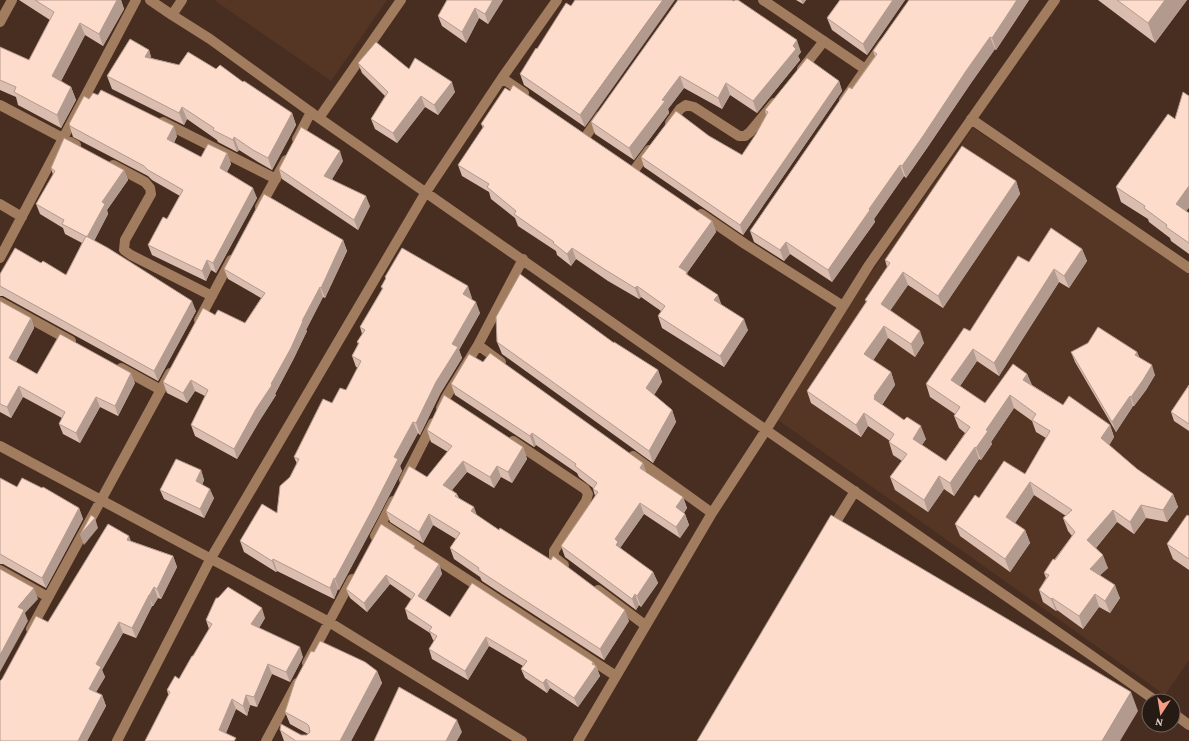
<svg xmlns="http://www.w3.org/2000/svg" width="1189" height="741" viewBox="0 0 1189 741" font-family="'Crimson Pro',serif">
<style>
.built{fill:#553524}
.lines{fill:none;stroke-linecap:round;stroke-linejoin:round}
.minor{stroke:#a27c5e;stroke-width:10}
.wall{fill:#dabdaf}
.shaded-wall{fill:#b29a8e}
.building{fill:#fedccb;stroke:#b29a8e}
</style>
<rect width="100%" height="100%" fill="#482e21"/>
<path class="built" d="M214,0H387L331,81Z
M973,128L1189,273V660L1165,695L771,415Z"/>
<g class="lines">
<path class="minor" d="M150,0L172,15L210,39L319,118L766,430L1088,653L1156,701
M763,0L865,69
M172,15L182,0
M0,22L12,0
M802,69L824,41
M502,78L524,93
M844,100L883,44
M0,105L76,145
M319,118L401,0
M971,119L1189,268
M163,122L276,179
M670,123L680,109L686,105L694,107L739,136H745L750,132L774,103
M586,136L600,116
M297,139L311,112
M113,165L145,182L150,188L151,194L125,240L124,250L131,255L212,296
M635,169L649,150
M0,204L22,217
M260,207L286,160
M701,214L745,244L843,306
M0,258L136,0
M0,302L71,341
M199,320L231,260
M478,345L501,362
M121,368L161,390
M441,408L446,397L478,345L523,259
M513,441L585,489L588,494L586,501L554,551V557L564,565
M0,446L329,622L522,741
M633,456L712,513
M404,480L433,423
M382,524L616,676
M831,530L855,491
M375,536L393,501
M0,570L48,597
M598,590L645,625
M31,629L170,373
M307,663L352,579
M1173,713L1189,725
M117,741L211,558L426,192L502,78L557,0
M266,741L297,683
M578,741L712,513L766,430L869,265L1055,0"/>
</g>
<path class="wall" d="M19,0H121L124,9L103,46L85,35L61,81L71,87L76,100L61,128L18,105L16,97L0,90V47L29,60L50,20Z
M503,0L488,24L479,18L466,43L442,26L438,16Z
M678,0L801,52L798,56L800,60L757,113L730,95L722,109L684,88L668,109L669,113L634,160L595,134L591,122Z
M796,0H806L803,4Z
M840,0H905L867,55L832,30L827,18Z
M1029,0L996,50L995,49L971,83L927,148L906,178L904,176L874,219L875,222L832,282L790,254L784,261L754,242L750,231L875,56L873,51Z
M1098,0H1187L1155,43Z
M571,6L585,127L524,85L520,74L537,49Z
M149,50L151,58L179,65L216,69L243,82L292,113L296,125L272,170L258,162L239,150L237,152L218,142L217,140L187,119L184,125L112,89L107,76Z
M358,63L409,69L455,92L438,115L425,107L397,143L375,129L371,119L385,96L362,73Z
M839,81L842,91L743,235L644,167L641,157L709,136L742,155L756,134L766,115L765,110Z
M89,99L177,136L174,143L201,157L227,153L231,164L227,172L257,198L216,273L211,270L206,281L152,255L148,245L167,219L180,196L152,180L148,176L73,137L69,124Z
M1175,119L1186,211L1189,213V254L1171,241L1170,238L1149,222L1148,219L1121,202L1116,187Z
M481,124L712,221L716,232L687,273L688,276L721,305L748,330L724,367L662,328L658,316L661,311L641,297L639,299L608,281L576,259L571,266L557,255L556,251L518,226L515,218L491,199L489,192L462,176L458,165L483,128Z
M343,161L332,179L370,206L358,230L282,179L279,169Z
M51,168L124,170L128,180L107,210L108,214L94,241L196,311L158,381L3,296H0V274L41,263L66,275L82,243L65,234L63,228L40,214L36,204L53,175Z
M1016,181L1020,194L943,308L908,285L890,310L924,343L915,357L888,338L873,360L891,372L895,385L882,405L926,439L922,445L946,461L965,433L959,428L954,416L955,414L930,397L926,384L970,331L1029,262L1082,249L1087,261L1069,288L1059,282L999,376L977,361L960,386L985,403L1027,374L1032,385L1063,405L1110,425L1114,437L1109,445L1137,469L1173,494L1178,507L1167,522L1146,518L1134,534L1117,522L1096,548L1108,568L1100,575L1120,598L1110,613L1099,607L1083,629L1057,610L1056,611L1043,602L1039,590L1046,578L1044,573L1072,536L1068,531L1063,518L1066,516L1034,495L1015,523L1025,530L1030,543L1010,572L960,536L955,524L979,498L1025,474L1046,438L1036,432L1032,421L1014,408L991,442L992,444L981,460L979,459L954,496L944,489L928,512L895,490L890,477L902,461L893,455L889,442L890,441L868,426L861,437L811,403L807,391L866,302L865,300L887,267L885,260Z
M343,240L347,251L325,298L323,297L306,330L307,331L294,358L275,394L276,395L260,420L237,459L195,436L191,425L205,396L195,391L187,403L167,393L163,382L215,315L245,323L261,298L228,279L224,269Z
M385,277L472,298L471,299L480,313L459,350L462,358L440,394L420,435L418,433L400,466L402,471L376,521L339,590L338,589L334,599L277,571L276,572L244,552L240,541L277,513L290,477L297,464L294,457L332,403L346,390L358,368L356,367L352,356L358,344L357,342L362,334L360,327L382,289L381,287L386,279Z
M0,301L31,318L34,328L16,362L37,374L135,383L118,416L100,407L80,443L63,434L59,424L62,418L23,397L11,418L0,412Z
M497,342L614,343L658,370L662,382L654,395L672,410L676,422L653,463L502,354Z
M1071,352H1137L1139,357L1155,375L1146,390L1134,406H1133L1116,432L1075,362Z
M451,384L643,463L646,473L683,497L687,508L684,513L685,514L689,525L680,538L644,514L620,548L653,572L658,583L641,607L639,605L636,610L565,557L561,546L595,496L593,489V488L579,477L577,473L536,445L534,447L455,395Z
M1189,385V431L1174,421L1171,412Z
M427,430L523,447L527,459L512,483L501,477L494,488L467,472L452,490L457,494L459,498L476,515L629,621L604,660L482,581L480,577L454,559L450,548L456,539L433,525L423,543L390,522L386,511L427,477L448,452L431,442Z
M201,470L204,480L202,485L214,498L204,518L164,499L160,490Z
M0,478L17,487L79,508L83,519L46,588L3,564H0Z
M1189,516V570L1173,559L1167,544Z
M131,541L173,556L177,567L161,599L158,598L153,606H152L136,638L123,633L102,670L105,677L96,692L102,695L106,706L87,741L48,622Z
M417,550L439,564L442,574L425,601L450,617L593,662L595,665L596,666L600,676L578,707L550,688L547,693L525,678L521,669L523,666L489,646L468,680L432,659L429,649L434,641L433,640L430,633L408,619L405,609L411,599L390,584L367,612L350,598L346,589Z
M265,618L259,628L303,657L290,682L272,674L257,707L250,705L247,716L236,709L226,733L237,741L168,694L167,690L179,679L209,629L206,620Z
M314,652L377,671L382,683L351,741H284L280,730L301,735H307L308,734L290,724L285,712Z"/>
<path class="shaded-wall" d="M117,0H121L124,9L103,46L99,34Z
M493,0H503L488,24L485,14Z
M663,0H675L585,127L580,115Z
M801,0H806L803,4Z
M893,0H905L867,55L863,44Z
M1017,0H1029L996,50L992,38Z
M1165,0H1187L1155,43L1148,23Z
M475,8L479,18L466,43L462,32Z
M80,23L85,35L57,89L52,76Z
M990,37L995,49L971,83L927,148L906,178L902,166L966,71Z
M797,40L801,52L798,56L800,60L757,113L753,101Z
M149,50L153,63L145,57Z
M680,76L684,88L668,109L669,113L634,160L629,148L662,100Z
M839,81L842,91L743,235L740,225Z
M452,82L455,92L438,115L434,105Z
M726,83L730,95L722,109L718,98Z
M71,87L76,100L61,128L57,115Z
M421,96L425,107L397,143L393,133Z
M182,107L187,119L184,125L179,113Z
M292,113L296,125L272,170L268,158Z
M174,126L177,136L171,149L167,139Z
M234,137L239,150L237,152L233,140Z
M340,151L343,161L328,186L324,176Z
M227,153L231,164L223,178L220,168Z
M900,165L904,176L874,219L875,222L832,282L828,270L869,209Z
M124,170L128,180L107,210L108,214L91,247L87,237L102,202Z
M1016,181L1020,194L943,308L938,296Z
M1189,186V208L1181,218L1176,204Z
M253,188L257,198L216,273L213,263Z
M366,196L370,206L358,230L354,220Z
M712,221L716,232L687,273L691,284L679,267Z
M343,240L347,251L325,298L321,288Z
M786,242L790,254L784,261L780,250Z
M572,248L576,259L571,266L567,254Z
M1082,249L1087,261L1069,288L1064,276Z
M207,260L211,270L206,281L202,271Z
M1054,269L1059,282L999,376L994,363Z
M903,272L908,285L886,317L881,304Z
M468,286L472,298L467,306L463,294Z
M637,286L641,297L639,299L635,288Z
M320,287L323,297L306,330L307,331L294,358L275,394L276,395L260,420L237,459L234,449L256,409Z
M718,295L722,306L714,300Z
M192,301L196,311L158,381L154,371Z
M476,302L480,313L459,350L462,358L440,394L420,435L416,423L452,344Z
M31,318L34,328L12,369L9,358Z
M744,319L748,330L724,367L720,356Z
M884,326L888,338L869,367L864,354Z
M920,331L924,343L915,357L911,344Z
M973,349L977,361L956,392L951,380Z
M1137,352L1141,361L1135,355Z
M1152,365L1155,375L1146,390L1134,406L1131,397Z
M658,370L662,382L651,400L646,388Z
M891,372L895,385L879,408L874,399V396Z
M131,373L135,383L118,416L115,406Z
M1027,374L1032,386L1023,380Z
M191,380L195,391L187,403L183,393Z
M19,386L23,397L11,418L7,407Z
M1010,395L1014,408L991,442L992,444L981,460L976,448L986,430Z
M1130,396L1133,406L1116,432L1112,422Z
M96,397L100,407L80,443L76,433Z
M672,410L676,422L653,463L649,451Z
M864,413L868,426L861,437L856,425Z
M413,422L418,433L400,466L402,471L376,521L339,590L335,579L394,457Z
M1110,425L1114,437L1106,451L1101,438Z
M921,426L926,439L917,451L913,439Z
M532,433L536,445L534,447L530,436Z
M523,447L527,459L512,483L508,472Z
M975,447L979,459L954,496L950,483Z
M463,461L467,472L447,496L443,485Z
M643,463L647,474L640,468Z
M497,466L501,477L494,488L490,477Z
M201,470L204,480L199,491L196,481Z
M939,476L944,489L928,512L924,500Z
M1030,482L1034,495L1011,529L1006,517Z
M210,489L214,498L204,518L200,509Z
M1173,494L1178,507L1167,522L1163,510Z
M683,497L687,508L680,518L676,507Z
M640,503L644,514L620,548L622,553L616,545L615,539Z
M1141,505L1146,518L1134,534L1130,522Z
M474,507L478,518L471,511Z
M79,508L83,519L46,588L42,578Z
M1113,510L1117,522L1092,552L1087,540Z
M429,514L433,525L423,543L419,532Z
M685,514L689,525L680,538L676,527Z
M95,518L98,528L84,545L80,535Z
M1025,530L1030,543L1010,572L1005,559Z
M129,536L133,546L127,540Z
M1103,555L1108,568L1094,581L1090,569Z
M173,556L177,567L161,599L157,589Z
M273,559L277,571L276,572L272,561Z
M439,564L442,574L422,606L418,596Z
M653,572L658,583L641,607L637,596Z
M386,575L390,584L367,612L364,603Z
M334,578L338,589L334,599L330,588Z
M1115,585L1120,598L1110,613L1105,601Z
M154,587L158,598L153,606L149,596Z
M34,588L38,599L25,613L28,621L0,672V655L18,607Z
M635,594L639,605L636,610L632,599Z
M1095,594L1099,607L1083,629L1079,616Z
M149,595L152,606L136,638L132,628Z
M1052,598L1057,610L1056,611L1051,599Z
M262,608L265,618L255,635L251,624Z
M625,610L629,621L604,660L600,649Z
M119,622L123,633L102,670L105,677L92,699L89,689L96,664Z
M486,637L489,646L468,680L465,671Z
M300,647L303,657L290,682L286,672Z
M593,662L595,668L596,666L600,676L578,707L574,698Z
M268,664L272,674L257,707L254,697Z
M377,671L382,683L351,741H340Z
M546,679L550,688L547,693L543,683Z
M1131,692L1138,711L1120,741H1102Z
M102,695L106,706L87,741H78Z
M246,695L250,705L247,716L243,706Z
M232,699L236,709L223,740L219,730Z
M457,720L462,732L457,741H446Z"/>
<path class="building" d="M35,0H117L99,34L80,23L52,76L71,87L57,115L14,92L16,87L0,80V47L29,60L54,12Z
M447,0H493L485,14L475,8L462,32L438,16Z
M575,0H663L580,115L520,74L536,48L537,49L566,3L571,6Z
M678,0H732L734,1L735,0H738L797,40L793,46L796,49L753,101L726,83L718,98L680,76L662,100L665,101L629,148L591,122Z
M840,0H893L863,44L827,18Z
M909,0H1017L992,38L990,37L966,71L923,136L902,166L900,165L869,209L870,210L828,270L786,242L780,250L750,231L849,87L852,89L877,54L873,51Z
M1117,0H1165L1148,23Z
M130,39L149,50L145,57L179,65L188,52L216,69L220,65L243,82L244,81L292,113L268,158L253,150L234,137L233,140L213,130L214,128L182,107L179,113L107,76Z
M376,42L409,69L415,58L452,82L434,105L421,96L393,133L371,119L388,92L358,63Z
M807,58L839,81L740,225L641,157L676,111L709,136L742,155L756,134L768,112L765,110Z
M513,85L712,221L679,267L687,272L686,274L718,295L714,300L744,319L720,356L658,316L665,306L637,286L635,288L604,269L572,248L567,254L553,243L554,242L514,214L516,211L487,187L489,184L458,165L484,126L481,124L505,88L510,91Z
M101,90L174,126L167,139L201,157L208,144L227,153L220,168L253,188L213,263L207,260L202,271L148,245L163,217L167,219L183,190L148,170L144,166L70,126V125L69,124L84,96L89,99L93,93L98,95Z
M1183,92L1189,96V186L1176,204L1189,213V243L1166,227L1167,225L1144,208L1145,206L1116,187L1168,114L1175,119Z
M301,127L340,151L324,176L366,196L354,220L279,169Z
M64,138L124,170L102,202L105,204L87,237L62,224L64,220L36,204L55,171L51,168Z
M962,146L1016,181L938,296L903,272L881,304L920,331L911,344L884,326L864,354L891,372L874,396L875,397L874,399L904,420L907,417L921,426L913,439L946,461L970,427L954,416L960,407L926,384L964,328L970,331L1018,256L1029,262L1051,228L1082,249L1064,276L1054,269L994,363L973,349L951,380L985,403L1013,364L1027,374L1023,380L1063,405L1069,396L1110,425L1101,438L1137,469L1173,494L1163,510L1141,505L1130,522L1113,510L1087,540L1103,555L1090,569L1115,585L1105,601L1095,594L1079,616L1052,598L1051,599L1039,590L1049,575L1044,573L1053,559L1055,560L1075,532L1063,518L1072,510L1030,482L1006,517L1025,530L1005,559L955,524L975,495L979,498L1004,461L1025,474L1050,431L1032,420L1036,414L1010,395L986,430L988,431L976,448L975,447L950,483L939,476L924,500L890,477L907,454L889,442L894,434L864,413L856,425L807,391L867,301L865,300L890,263L885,260Z
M264,194L343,240L321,288L320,287L302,321H303L291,348L271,384L272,385L256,409L234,449L191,425L208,390L191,380L183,393L163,382L203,308L215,315L218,310L245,323L265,293L224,269Z
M86,236L108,248L192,301L154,371L0,286V274L15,248L41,263L43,261L66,275Z
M402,248L468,286L463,294L476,302L452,344L458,347L436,382L416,423L413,422L394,457L398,459L372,510L335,579L334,578L330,588L273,559L272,561L240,541L262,504L277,513L280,486L290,477L299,459L294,457L323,399L332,403L340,388L346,390L361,361L352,356L359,343L357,342L365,330L360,327L383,288L381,287L386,278L385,277Z
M520,274L614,343V342L658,370L646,388L672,410L649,451L497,342L496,317Z
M0,301L31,318L9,358L37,374L60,334L131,373L115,406L96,397L76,433L59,424L65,412L19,386L7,407L0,404Z
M1098,327L1137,352L1135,355L1152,365L1143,380L1131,397L1130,396L1112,422L1071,352L1088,343Z
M490,353L643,463L640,468L683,497L676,507L685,514L676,527L640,503L615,539L618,542L616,545L653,572L637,596L635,594L632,599L561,546L598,492L593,489L597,483L575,466L576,464L532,433L530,436L451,384L469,354L483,362Z
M1189,385V424L1171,412Z
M444,395L523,447L508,472L497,466L490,477L463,461L443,485L457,494L455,496L474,507L471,511L499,530L500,528L551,560L553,556L625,610L600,649L478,570L479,568L450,548L460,533L429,514L419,532L386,511L409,466L427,477L452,446L427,430Z
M176,459L201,470L196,481L210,489L200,509L160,490Z
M0,478L17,487L22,478L42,488L43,487L79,508L42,578L0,554Z
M91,515L95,518L80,535Z
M831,515L1131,692L1102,741H697Z
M1187,515L1189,516V559L1167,544Z
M108,524L129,536L127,540L173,556L157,589L154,587L149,596V595L132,628L119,622L96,664L101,667L89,689L102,695L78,741H0V681L2,679L36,616L48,622Z
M381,524L415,546L414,548L439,564L418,596L450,617L472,583L593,662L592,664L596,666L574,698L546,679L543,683L521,669L527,661L486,637L465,671L429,649L437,636L429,631L432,627L405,609L415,594L386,575L364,603L346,589Z
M0,569L34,588L18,607L24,610L0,655Z
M228,587L262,608L251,624L300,647L286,672L268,664L254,697L246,695L243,706L232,699L219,730L236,738L234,741H145L170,692L167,690L175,676L179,679L192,656H193L212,624L206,620L216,598H218Z
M320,641L365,662L377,671L340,741H296L280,730L281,724L301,735H307L310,732L309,726L307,724L285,712L295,681L311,651L314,652Z
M399,687L457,720L446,741H374Z"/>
<g transform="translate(1161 713) rotate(192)"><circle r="19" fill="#261a14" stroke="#71635c"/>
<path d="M0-3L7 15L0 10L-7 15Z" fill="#f49e88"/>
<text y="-6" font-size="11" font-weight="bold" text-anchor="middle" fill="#e1d0c8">N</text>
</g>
</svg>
